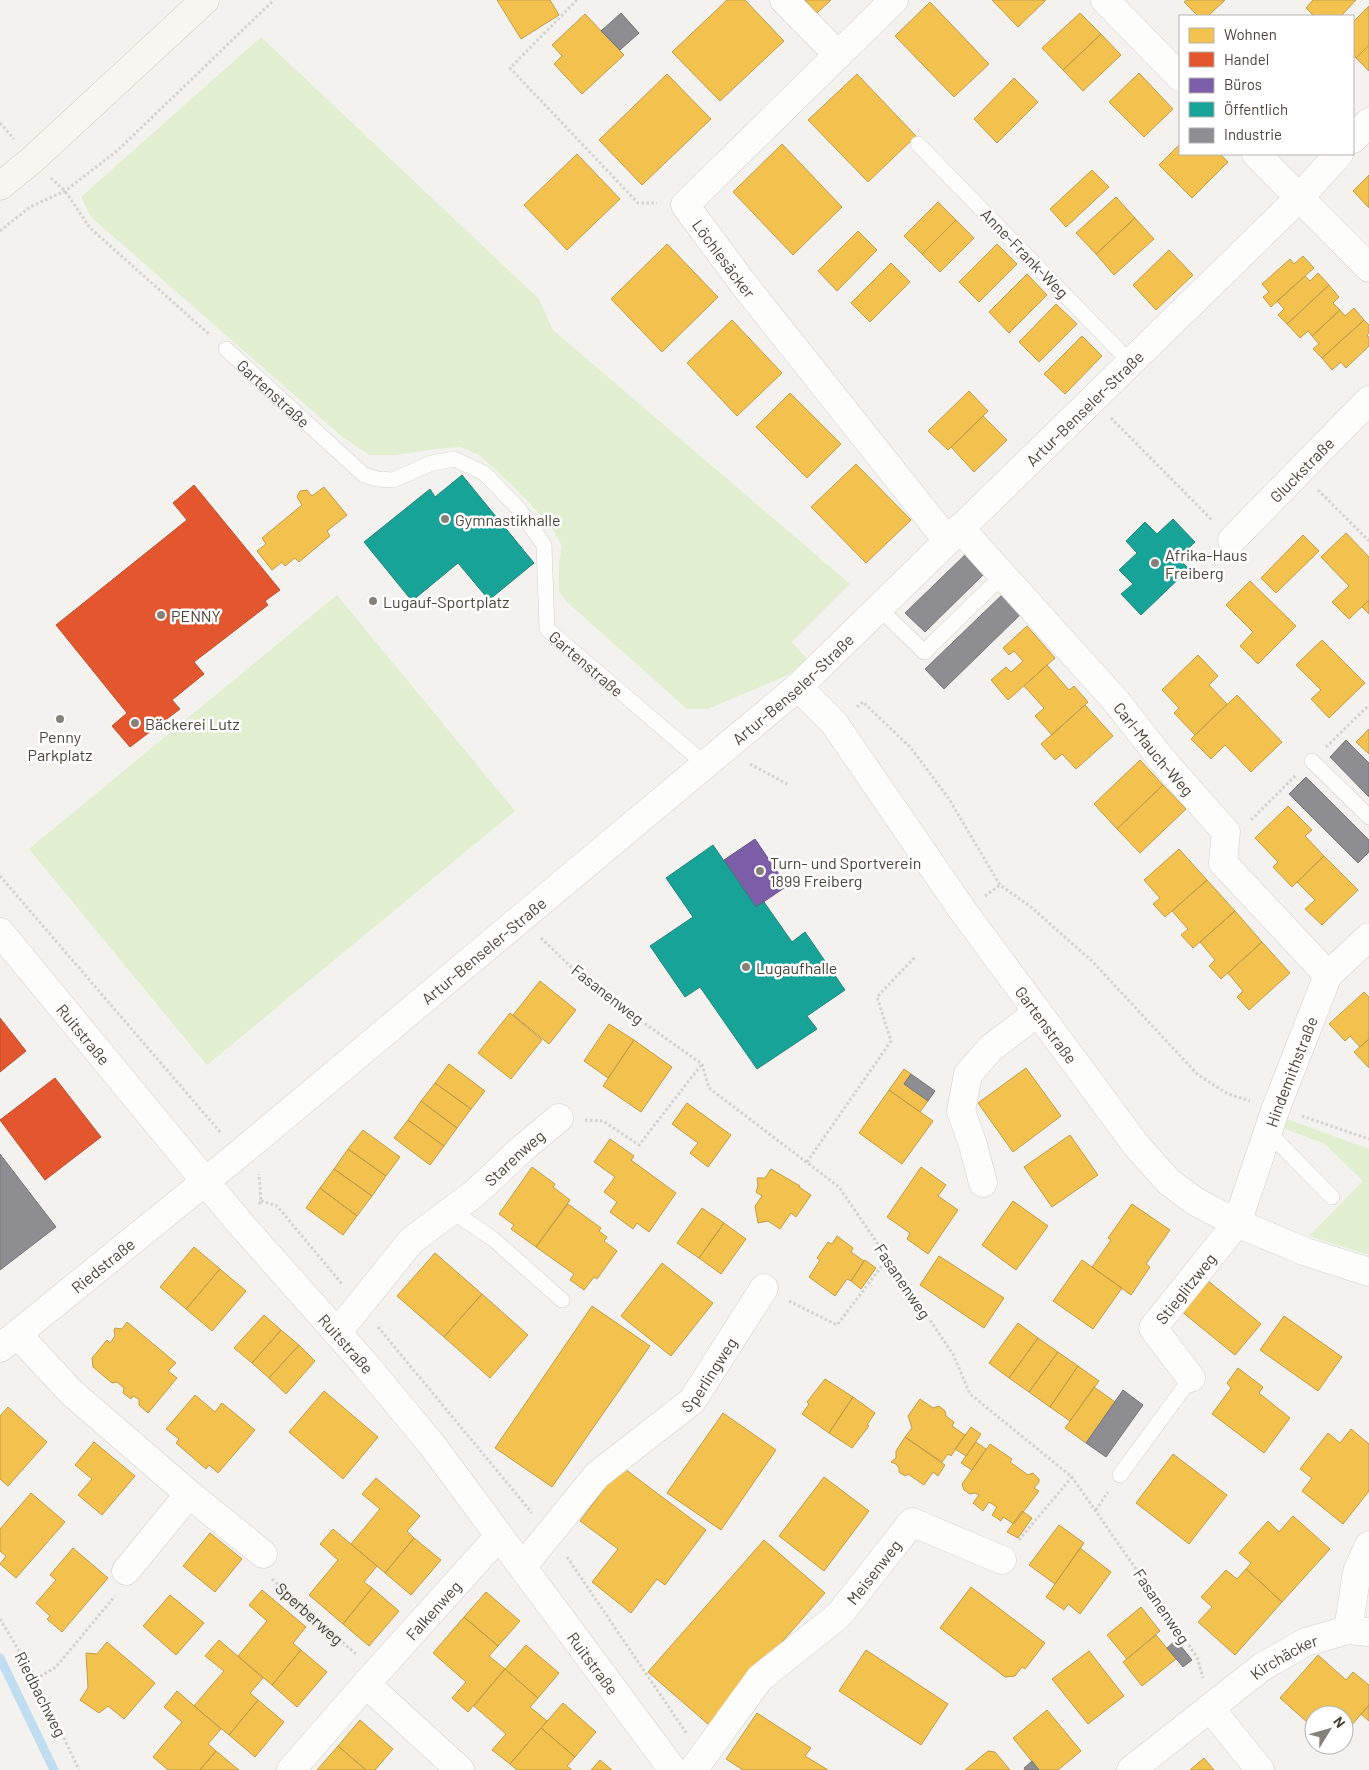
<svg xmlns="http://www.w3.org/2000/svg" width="1369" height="1770" viewBox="0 0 1369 1770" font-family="Barlow,sans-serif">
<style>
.green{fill:#e1eecf}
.homes{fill:#f2c14e;stroke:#c09c48}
.shops{fill:#e4572e;stroke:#b65131}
.offices{fill:#7b5ea7;stroke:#6d5686}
.public{fill:#17a398;stroke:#27867c}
.industry{fill:#8d8d92;stroke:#797777}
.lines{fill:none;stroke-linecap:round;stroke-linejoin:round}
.stream{stroke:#c0ddf1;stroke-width:9}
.lane-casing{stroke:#d2d0cb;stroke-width:16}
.street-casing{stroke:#d2d0cb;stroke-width:29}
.secondary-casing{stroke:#d3cfc5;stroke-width:29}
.path{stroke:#d3d2cc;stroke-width:3;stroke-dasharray:2.5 2.5;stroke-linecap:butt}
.lane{stroke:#fdfdfc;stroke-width:15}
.street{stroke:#fdfdfc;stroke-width:28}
.secondary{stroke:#f7f6f1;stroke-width:28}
.poi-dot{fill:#868178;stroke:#fff;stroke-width:2}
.labels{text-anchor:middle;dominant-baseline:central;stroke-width:5;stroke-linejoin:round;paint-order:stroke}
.street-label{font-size:16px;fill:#4b4439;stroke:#fff}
.poi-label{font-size:16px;fill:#4b4439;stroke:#fff;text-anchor:start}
</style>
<rect width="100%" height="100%" fill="#f4f2ee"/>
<path class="green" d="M261,37L539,299L553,330L850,584L792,642L807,659L788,675L708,709H687L567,602L559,592V562L562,546L551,526L513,486L479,455L461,447L435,449L396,455H369L340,435L91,217L81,197Z
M337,595L515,811L207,1065L29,849Z
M1284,1118L1369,1149V1255L1309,1236L1363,1181L1325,1144L1283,1128Z"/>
<path class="homes" d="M497,0H550L559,15L521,39Z
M727,0H745L784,41L720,101L672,52Z
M805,0H831L817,13Z
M992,0H1046L1018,27Z
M1187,0H1225L1208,16H1198L1184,2Z
M1313,0H1356L1341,16H1314L1306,8Z
M930,2L989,64L954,97L895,36Z
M1369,6V45L1356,58L1353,54V22Z
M1080,13L1101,34L1063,70L1042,48Z
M585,14L624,55L582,94L554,64L562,56L552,45Z
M1101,34L1121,55L1083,91L1063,70Z
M1369,45V71L1356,58Z
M1139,73L1173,109L1144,137L1109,102Z
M667,74L711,119L642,185L599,140Z
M857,74L916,136L868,182L808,120Z
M1014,78L1038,102L997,143L974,119Z
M782,144L842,207L793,255L733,192Z
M1180,144V154H1220L1228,162L1192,198L1159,165Z
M577,154L620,199L567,250L524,205Z
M1092,170L1109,187L1066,227L1050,209Z
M1369,175V208L1353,191Z
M1116,197L1135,218L1096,254L1076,233Z
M938,202L956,220L922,254L904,236Z
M1135,218L1154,239L1114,275L1096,254Z
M956,220L974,238L940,272L922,254Z
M858,231L877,250L837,291L818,271Z
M667,244L718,297L662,352L611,299Z
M997,244L1017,264L979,302L959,282Z
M1169,250L1193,275L1156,310L1133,285Z
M1303,256L1314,268L1271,307L1263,297L1269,292L1262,284L1290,259L1294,264Z
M891,263L910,282L870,322L851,303Z
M1318,273L1329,285L1287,324L1278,315L1284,309L1277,301L1305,276L1310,281Z
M1027,274L1047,295L1009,333L989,312Z
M1329,285L1339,297L1333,303L1340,310L1312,336L1308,331L1300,338L1287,324Z
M1056,304L1077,324L1039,362L1019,342Z
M1354,308L1364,320L1322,358L1313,349L1319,344L1312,336L1340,310L1345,316Z
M732,320L782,373L737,416L687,363Z
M1364,320L1369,325V333L1367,335L1369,338V346L1346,368L1341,362L1332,370L1322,358Z
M1082,336L1102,356L1065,394L1044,374Z
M969,391L988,411L948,450L928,431Z
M790,393L841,444L807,478L756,427Z
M983,416L1007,440L974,472L951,447Z
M856,464L911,520L866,563L811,507Z
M324,487L347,515L327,531L330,536L299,562L295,558L285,566L282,562L272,570L257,551L266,544L262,538L302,505L297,497L300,491L307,490L312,496Z
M1346,533L1369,557V600L1349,619L1332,602L1349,586L1321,557Z
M1303,535L1319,551L1276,593L1261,578Z
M1250,581L1296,626L1258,664L1240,646L1253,632L1226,605Z
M1369,600V614L1362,607Z
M1027,626L1055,658L1008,700L991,680L1006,667L1011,672L1023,661L1014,651L1009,655L1003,648Z
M1322,640L1365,683L1329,718L1311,699L1321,690L1296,665Z
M1198,655L1218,676L1209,685L1227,704L1195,735L1174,713L1179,708L1162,690Z
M1047,665L1069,690L1074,686L1088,702L1052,735L1035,716L1044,708L1024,686Z
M1237,695L1282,742L1251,772L1225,745L1211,759L1191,739Z
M1085,705L1113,736L1076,769L1062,754L1055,760L1041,744Z
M1369,729V754L1356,742Z
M1140,760L1163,785L1117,829L1094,804Z
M1163,785L1186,809L1140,853L1117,829Z
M1288,806L1312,830L1305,836L1324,856L1292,887L1273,867L1278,862L1255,838Z
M1179,849L1207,880L1165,917L1153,904L1160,898L1144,880Z
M1324,856L1358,890L1322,925L1305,909L1315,900L1297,882Z
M1207,880L1235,911L1193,948L1181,935L1188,929L1172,911Z
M1235,911L1262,942L1221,979L1209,966L1215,960L1200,942Z
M1262,942L1290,973L1249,1010L1237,997L1243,991L1228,973Z
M540,981L576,1010L549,1044L513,1015Z
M1364,992L1369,997V1039L1360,1047L1350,1036L1345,1041L1329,1024Z
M510,1013L542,1040L511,1079L478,1053Z
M609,1024L634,1040L608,1078L584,1061Z
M1369,1039V1068L1354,1052Z
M634,1040L672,1067L641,1112L603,1086Z
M449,1064L485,1091L471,1109L435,1083Z
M1026,1068L1061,1116L1013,1152L978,1103Z
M904,1069L911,1074L904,1084L928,1101L920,1112L889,1090Z
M435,1083L471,1109L457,1128L421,1101Z
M889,1090L933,1121L902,1164L859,1133Z
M421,1101L457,1128L444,1146L408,1120Z
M687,1103L731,1135L708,1167L690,1153L698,1143L672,1124Z
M408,1120L444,1146L430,1165L394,1138Z
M363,1130L400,1157L386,1176L348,1149Z
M1070,1135L1098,1175L1052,1207L1024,1167Z
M610,1139L634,1156L631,1160L676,1193L649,1232L637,1223L633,1229L610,1212L617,1202L604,1192L615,1177L594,1162Z
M348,1149L386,1176L372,1196L334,1169Z
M532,1167L555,1184L553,1187L570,1200L536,1247L511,1229L514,1225L499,1214Z
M921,1167L946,1185L938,1196L958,1210L928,1254L907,1239L910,1233L887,1217Z
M334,1169L372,1196L357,1216L320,1188Z
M771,1169L800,1186L799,1187L811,1195L796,1217L791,1213L780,1229L768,1221L758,1223L755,1206L762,1196L756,1192L758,1186L757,1178H765Z
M320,1188L357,1216L343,1235L306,1208Z
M1013,1201L1048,1226L1016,1270L982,1245Z
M568,1204L601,1228L599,1231L607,1237L604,1241L617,1251L597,1279L594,1277L584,1290L570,1280L574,1274L536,1247Z
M1132,1204L1170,1230L1146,1264L1150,1267L1131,1295L1092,1267L1111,1240L1108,1238Z
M702,1208L724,1223L699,1258L677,1243Z
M724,1223L746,1239L721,1274L699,1258Z
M837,1236L853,1248L851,1252L864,1261L851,1281L847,1279L835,1296L809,1277L820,1260L817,1258L828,1242L832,1244Z
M194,1247L220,1269L186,1309L160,1287Z
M435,1253L482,1294L444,1337L397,1296Z
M939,1256L1004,1298L984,1328L920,1285Z
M865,1260L876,1268L861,1289L851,1281Z
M1082,1260L1122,1288L1093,1329L1053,1301Z
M662,1263L713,1303L671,1356L621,1316Z
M220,1269L246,1291L212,1331L186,1309Z
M1207,1280L1261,1324L1235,1355L1181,1311Z
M482,1294L528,1335L490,1378L444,1337Z
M592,1306L650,1346L552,1487L495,1448Z
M264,1315L281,1330L252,1363L234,1348Z
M1284,1316L1342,1357L1318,1391L1260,1350Z
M127,1322L176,1363L168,1371L177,1378L148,1413L139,1405V1399L133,1396L131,1399L123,1393L124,1388L117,1382L112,1383L93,1367L92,1358L107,1340L110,1343L115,1336L114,1330L115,1328L122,1329Z
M1018,1323L1038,1338L1009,1378L989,1363Z
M281,1330L299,1345L269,1378L252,1363Z
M1038,1338L1058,1352L1029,1392L1009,1378Z
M299,1345L315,1361L286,1394L269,1378Z
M1058,1352L1078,1366L1050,1407L1029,1392Z
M1078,1366L1099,1381L1070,1421L1050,1407Z
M1238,1368L1263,1387L1259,1393L1290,1418L1264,1453L1212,1414L1231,1388L1227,1383Z
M825,1379L853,1397L829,1433L802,1414L809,1404L807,1402Z
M1094,1387L1115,1402L1086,1443L1065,1428Z
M324,1391L378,1437L343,1479L289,1432Z
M195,1395L215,1412L222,1403L255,1430L218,1473L209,1465L206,1469L176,1443L179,1439L166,1429Z
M853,1397L875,1413L867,1425L869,1426L852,1448L829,1433Z
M920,1399L933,1408L939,1406L945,1411L946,1416L954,1422L952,1426L965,1435L951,1456L948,1454L942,1462L905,1437L912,1428L908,1416Z
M8,1407L47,1442L8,1486L0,1479V1416Z
M723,1413L776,1450L721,1530L667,1493Z
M971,1427L981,1434L966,1456L955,1449Z
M1351,1429L1369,1444V1491L1343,1524L1302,1491L1312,1478L1300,1469L1328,1433L1340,1443Z
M905,1437L945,1465L938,1476L933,1472L924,1485L908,1474L905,1476L899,1472V1468L896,1464L891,1462L896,1458V1451Z
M94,1442L135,1476L102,1515L78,1495L92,1479L75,1465Z
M976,1442L986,1449L972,1470L961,1463Z
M990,1444L1012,1459L1010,1462L1028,1475L1033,1473L1039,1479V1482L1034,1488L1039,1491L1014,1524L1003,1517L1001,1521L992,1515L997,1507L989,1502L983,1511L973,1503L979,1495L975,1493L970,1494L964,1490L962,1484Z
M1173,1454L1227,1495L1189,1544L1136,1503Z
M621,1466L706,1530L665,1585L657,1579L631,1613L592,1582L618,1549L580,1521Z
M824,1477L869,1511L824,1571L779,1536Z
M376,1478L420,1516L407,1531L414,1538L385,1573L351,1544L380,1509L362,1494Z
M31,1493L65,1522L16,1578L0,1564L6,1556L0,1551V1529Z
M1022,1511L1032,1518L1018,1538L1007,1532Z
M1293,1516L1330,1549L1282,1602L1246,1569L1251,1563L1239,1553L1268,1521L1279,1532Z
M1059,1525L1084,1543L1055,1584L1029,1565Z
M333,1529L377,1566L364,1582L372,1588L343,1624L309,1595L338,1560L320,1544Z
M210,1533L242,1559L215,1592L183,1566Z
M414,1538L441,1560L411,1595L385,1573Z
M764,1540L825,1593L709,1725L648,1672Z
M73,1548L108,1578L62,1632L47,1619L50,1616L36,1603L56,1580L50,1575Z
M1080,1548L1111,1572L1080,1614L1068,1604L1064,1610L1046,1597Z
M1246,1569L1282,1602L1235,1655L1198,1622L1212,1607L1201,1597L1226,1570L1237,1579Z
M971,1587L1045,1643L1025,1669L1022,1667L1015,1676L1005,1677L940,1628Z
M372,1588L399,1611L369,1646L343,1624Z
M262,1590L306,1627L293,1643L301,1650L272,1685L238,1656L267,1621L249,1605Z
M486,1592L520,1621L498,1646L464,1617Z
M170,1595L204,1623L176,1655L143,1626Z
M1141,1607L1160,1631L1127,1659L1107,1635Z
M464,1617L498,1646L489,1656L505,1669L468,1712L452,1698L466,1682L433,1653Z
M1156,1635L1176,1659L1142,1686L1123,1662Z
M219,1640L263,1678L250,1693L258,1700L229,1735L194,1706L224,1671L205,1656Z
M107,1642L155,1683L124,1719L108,1706L99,1713L80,1700L88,1688L86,1653L97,1654Z
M526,1645L559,1673L538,1698L505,1669Z
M301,1650L327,1672L297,1707L272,1685Z
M866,1650L948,1704L921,1745L839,1691Z
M1089,1651L1124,1696L1088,1724L1052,1679Z
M1318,1655L1346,1680L1353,1672L1369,1685V1705L1344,1734V1715H1314L1308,1723L1280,1698Z
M505,1669L538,1698L530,1707L547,1721L510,1764L492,1750L506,1734L474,1706Z
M177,1691L221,1729L208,1744L216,1751L200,1770H168L153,1757L182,1722L164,1707Z
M258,1700L284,1722L255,1757L229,1735Z
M563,1703L596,1732L575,1757L541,1728Z
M1369,1705V1721L1361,1714Z
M1047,1710L1081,1751L1058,1770H1039L1013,1738Z
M757,1713L811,1748L805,1756L828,1770H743L726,1759Z
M360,1720L393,1749L375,1770H366L338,1746Z
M541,1728L575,1757L567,1766L572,1770H517L510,1764Z
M338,1746L366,1770H317Z
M216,1751L239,1770H200Z
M988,1751L995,1752L1010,1770H965Z
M1204,1758L1214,1770H1190Z
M600,1760L612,1770H591Z"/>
<path class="shops" d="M194,485L280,590L265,601L268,605L194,662L204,674L172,700L180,709L130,747L112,726L127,713L56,625L187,520L173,503Z
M0,1018L26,1051L0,1072Z
M55,1078L101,1137L45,1180L0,1120Z"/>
<path class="offices" d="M755,839L787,886L756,907L724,860Z"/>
<path class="public" d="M462,475L534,563L489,600L458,563L412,601L364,542L430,489L435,497Z
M1173,519L1195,542L1178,558L1189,569L1141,615L1121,594L1133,584L1119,570L1137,553L1126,541L1145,522L1157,534Z
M713,845L756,907L764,902L792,942L805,932L845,990L807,1016L817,1029L757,1069L700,987L685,997L650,946L693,917L666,878Z"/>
<path class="industry" d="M621,13L639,33L620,50L601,31Z
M968,552L987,571L925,632L905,613Z
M1005,592L1024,611L944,689L925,669Z
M1346,740L1369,763V797L1330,757Z
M1306,777L1369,840V852L1358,863L1289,794Z
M911,1074L935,1091L928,1101L904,1084Z
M0,1154L56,1227L0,1270Z
M1123,1390L1143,1405L1106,1457L1086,1443Z
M1176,1640L1192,1660L1183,1667L1167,1648Z
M1032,1761L1039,1770H1025L1024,1768Z"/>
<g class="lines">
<path class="stream" d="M0,1658L54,1770"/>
<defs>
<g id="lane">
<path d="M918,144L1131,363"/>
<path id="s2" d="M226,349L364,475L377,479L393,480L432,463L454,459L484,473L518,508L544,545L547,629L706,765"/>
<path d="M879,608L924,652L995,583"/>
<path d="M1312,761L1369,817"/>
<path d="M1269,1133L1332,1197"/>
<path d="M452,1211L493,1239L562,1300"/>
<path d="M1120,1475L1191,1378"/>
</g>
<g id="street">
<path d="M784,0L838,55"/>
<path id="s3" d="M894,0L685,205L742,282L947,540"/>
<path d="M1105,0L1180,77"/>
<path d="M1353,139L1369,122"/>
<path d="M1256,154L1369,268"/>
<path id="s4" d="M960,528L1116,701L1163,761L1226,832L1223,863L1328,975"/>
<path id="s5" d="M1232,540L1369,400"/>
<path id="s6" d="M798,687L834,723L963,911L1136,1145L1169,1182L1196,1202L1237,1223L1306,1252L1369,1272"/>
<path id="s7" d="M0,932L238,1221L365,1364L432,1445L673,1770"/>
<path d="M983,1183L973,1145L961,1111L968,1074L991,1048L1038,1012"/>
<path id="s8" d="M337,1333L411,1241L475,1193L523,1148L559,1118"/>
<path d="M17,1334L72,1393L189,1494L263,1554"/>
<path id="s9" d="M0,1348L239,1154L798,687L1299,198L1339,154"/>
<path id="s10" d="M1191,1378L1153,1328L1237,1223L1276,1108L1328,975L1369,937"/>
<path id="s11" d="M523,1566L597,1475L692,1401L764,1288"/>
<path d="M126,1571L189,1494"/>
<path d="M1348,1630L1357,1572L1369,1545"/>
<path d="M366,1684L460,1770"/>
<path d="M1210,1708L1260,1770"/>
<path id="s12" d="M291,1770L366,1684L499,1536"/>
<path id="s13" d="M693,1770L760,1678L839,1615L912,1522L1002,1560"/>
<path id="s14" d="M1131,1770L1262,1667L1306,1642L1348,1630L1369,1632"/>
</g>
<path id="secondary" d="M0,186L32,160L205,0"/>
</defs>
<use href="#lane" class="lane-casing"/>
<use href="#street" class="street-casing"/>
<use href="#secondary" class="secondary-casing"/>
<g class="path">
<path d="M577,0L510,68L638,203H657"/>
<path d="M0,123L14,139"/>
<path d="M51,178L65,191L90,228L210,335"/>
<path d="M0,231L30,207L65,191L117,151L274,0"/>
<path d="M1111,418L1212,520"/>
<path d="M1318,490L1369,541"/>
<path d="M857,707L863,702L911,748L949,799L1000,885L1031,907L1092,961L1198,1075L1228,1094L1250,1101"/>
<path d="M1326,747L1369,705"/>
<path d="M750,764L789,785"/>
<path d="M1251,820L1296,775"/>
<path d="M0,876L221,1133"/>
<path d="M985,896L1000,885"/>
<path d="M541,938L589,984L702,1064L709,1088L839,1187L953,1354L970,1394L1072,1477L1197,1657L1203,1678"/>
<path d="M1302,1116L1369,1139"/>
<path d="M585,1120L603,1121L639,1145L702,1064"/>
<path d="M807,1162L891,1041L877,997L915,957"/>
<path d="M261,1201L277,1206L342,1284"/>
<path d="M259,1204L261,1201L259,1174"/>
<path d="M789,1301L837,1325L888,1258"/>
<path d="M378,1327L532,1513"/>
<path d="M1096,1510L1108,1492"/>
<path d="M1019,1540L1072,1477"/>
<path d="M567,1557L687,1734"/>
<path id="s1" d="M272,1579L357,1655"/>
<path d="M0,1619L36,1679L79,1770"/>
<path d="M36,1679L56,1667L115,1596"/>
</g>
<use href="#lane" class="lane"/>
<use href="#street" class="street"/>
<use href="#secondary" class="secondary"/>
</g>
<g class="poi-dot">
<circle cx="445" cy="519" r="5"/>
<circle cx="1155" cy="563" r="5"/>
<circle cx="373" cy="601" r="5"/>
<circle cx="161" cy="615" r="5"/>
<circle cx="60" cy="719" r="5"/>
<circle cx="135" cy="723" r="5"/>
<circle cx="760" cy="871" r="5"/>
<circle cx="746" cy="967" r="5"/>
</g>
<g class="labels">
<g class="street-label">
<text transform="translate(1025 253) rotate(46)">Anne-Frank-Weg</text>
<text stroke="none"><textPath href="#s3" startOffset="359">Löchlesäcker</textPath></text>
<text stroke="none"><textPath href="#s2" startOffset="65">Gartenstraße</textPath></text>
<text stroke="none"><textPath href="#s9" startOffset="1436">Artur-Benseler-Straße</textPath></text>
<text stroke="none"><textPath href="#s5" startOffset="99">Gluckstraße</textPath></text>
<text stroke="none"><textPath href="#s2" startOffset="545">Gartenstraße</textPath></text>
<text stroke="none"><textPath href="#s9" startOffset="1031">Artur-Benseler-Straße</textPath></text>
<text stroke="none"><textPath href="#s4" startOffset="294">Carl-Mauch-Weg</textPath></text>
<text stroke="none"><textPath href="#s9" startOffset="626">Artur-Benseler-Straße</textPath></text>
<text transform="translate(608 994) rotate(38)">Fasanenweg</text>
<text stroke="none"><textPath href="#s6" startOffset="420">Gartenstraße</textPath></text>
<text stroke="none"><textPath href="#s7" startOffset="132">Ruitstraße</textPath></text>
<text stroke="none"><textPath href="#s10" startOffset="358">Hindemithstraße</textPath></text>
<text stroke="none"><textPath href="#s8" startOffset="251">Starenweg</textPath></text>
<text stroke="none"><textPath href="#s9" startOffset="132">Riedstraße</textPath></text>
<text transform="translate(903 1281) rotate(56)">Fasanenweg</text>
<text stroke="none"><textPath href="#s10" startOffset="114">Stieglitzweg</textPath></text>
<text stroke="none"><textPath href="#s7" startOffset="538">Ruitstraße</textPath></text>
<text stroke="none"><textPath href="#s11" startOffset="269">Sperlingweg</textPath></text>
<text stroke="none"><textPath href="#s13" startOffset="270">Meisenweg</textPath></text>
<text transform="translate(1162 1606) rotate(56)">Fasanenweg</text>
<text stroke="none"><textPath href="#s12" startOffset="214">Falkenweg</textPath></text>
<text stroke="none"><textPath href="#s1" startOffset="51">Sperberweg</textPath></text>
<text stroke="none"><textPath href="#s14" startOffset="191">Kirchäcker</textPath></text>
<text stroke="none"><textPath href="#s7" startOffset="942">Ruitstraße</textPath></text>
<text transform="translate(41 1694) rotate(63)">Riedbachweg</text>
</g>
<g class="poi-label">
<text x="455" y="519">Gymnastikhalle</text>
<text x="1165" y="554">Afrika-Haus<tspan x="1165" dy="18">Freiberg</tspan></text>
<text x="383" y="601">Lugauf-Sportplatz</text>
<text x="171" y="615">PENNY</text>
<text x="145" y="723">Bäckerei Lutz</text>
<text x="60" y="736" text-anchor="middle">Penny<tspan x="60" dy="18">Parkplatz</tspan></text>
<text x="770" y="862">Turn- und Sportverein<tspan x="770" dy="18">1899 Freiberg</tspan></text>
<text x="756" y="967">Lugaufhalle</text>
</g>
</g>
<rect x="1179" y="15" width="175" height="140" fill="#ffffff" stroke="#b7b4b0"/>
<rect x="1189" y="28" width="25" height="15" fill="#f2c14e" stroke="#b7b4b0"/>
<text x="1224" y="40" font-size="15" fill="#4b4439">Wohnen</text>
<rect x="1189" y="52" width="25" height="15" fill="#e4572e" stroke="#b7b4b0"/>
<text x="1224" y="65" font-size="15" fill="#4b4439">Handel</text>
<rect x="1189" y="78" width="25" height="15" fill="#7b5ea7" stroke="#b7b4b0"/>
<text x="1224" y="90" font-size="15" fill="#4b4439">Büros</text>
<rect x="1189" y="102" width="25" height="15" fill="#17a398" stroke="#b7b4b0"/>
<text x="1224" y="115" font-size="15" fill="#4b4439">Öffentlich</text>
<rect x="1189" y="128" width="25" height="15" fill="#8d8d92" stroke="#b7b4b0"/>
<text x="1224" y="140" font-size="15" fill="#4b4439">Industrie</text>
<g transform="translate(1329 1730) rotate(53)"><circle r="24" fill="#ffffff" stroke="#b7b4b0"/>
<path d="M0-4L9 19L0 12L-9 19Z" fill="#868178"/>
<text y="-8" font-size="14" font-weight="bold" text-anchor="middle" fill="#4b4439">N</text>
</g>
</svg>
